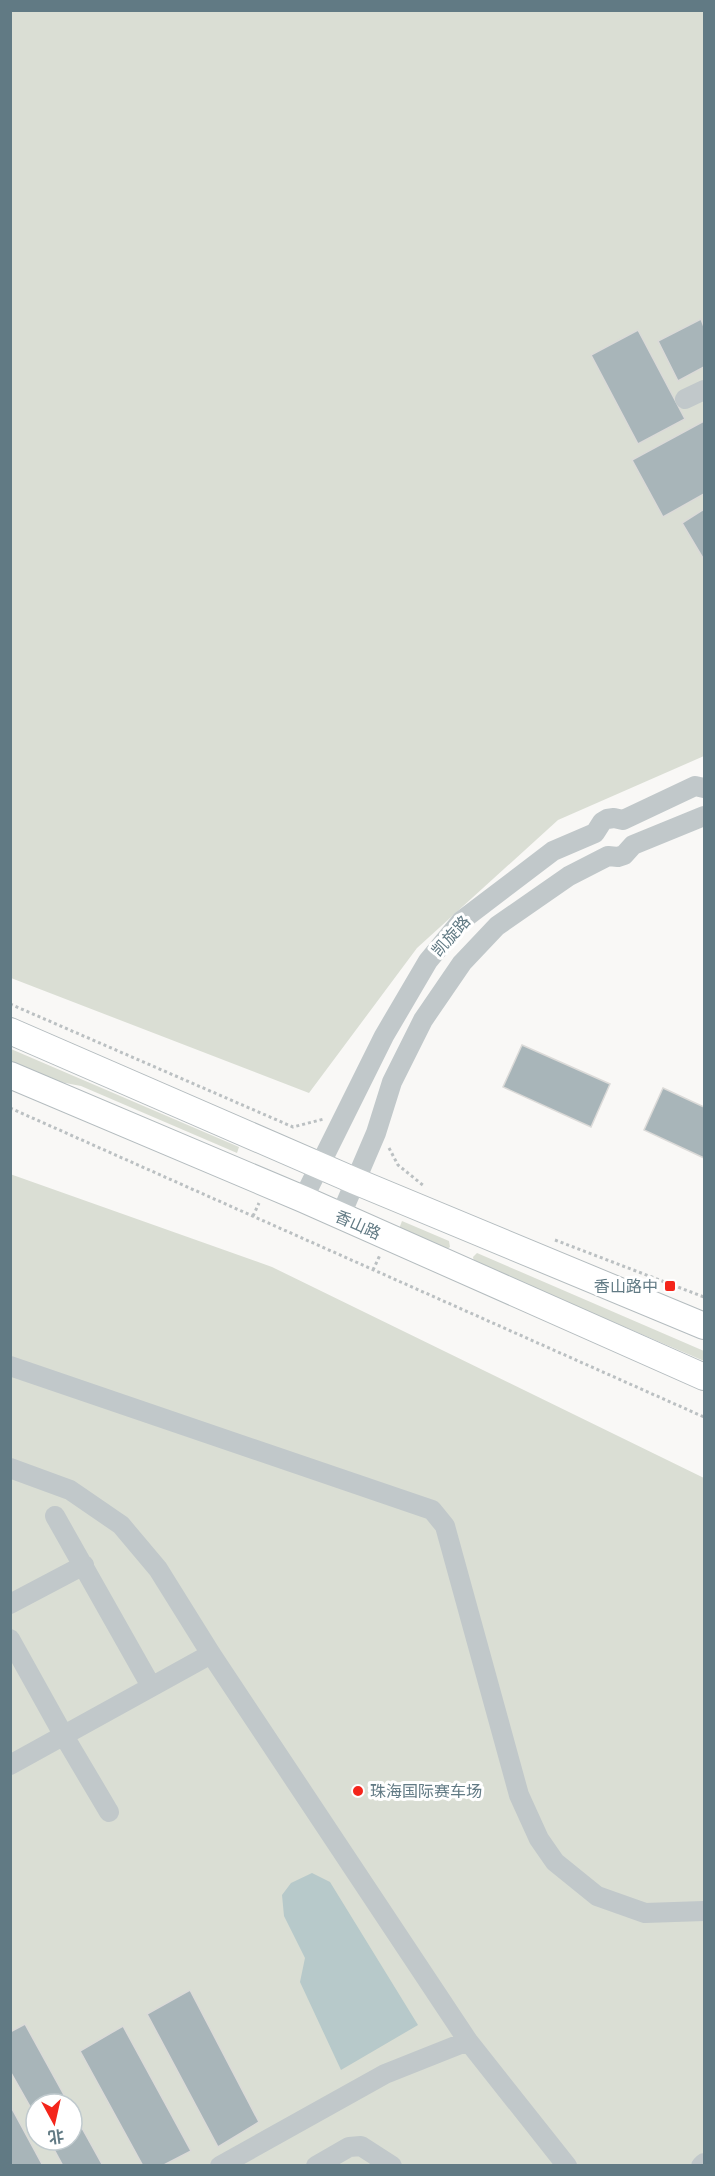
<svg xmlns="http://www.w3.org/2000/svg" width="715" height="2176" viewBox="0 0 715 2176" font-family="'Work Sans','Noto Sans SC',sans-serif">
<style>
.green{fill:#daded4;fill-rule:evenodd}
.water{fill:#b7c9ca}
.building{fill:#a8b5b9;stroke:#dbdad8;stroke-width:1.5}
.lines{fill:none;stroke-linecap:round;stroke-linejoin:round}
.major-casing{stroke:#b4bcbf;stroke-width:28}
.path{stroke:#bbc0c2;stroke-width:3;stroke-dasharray:3 3;stroke-linecap:butt}
.minor{stroke:#c1c8ca;stroke-width:20}
.major{stroke:#fff;stroke-width:26}
.poi-dot{fill:#f4251b;stroke:#fff;stroke-width:2}
.labels{text-anchor:middle;dominant-baseline:central;stroke-width:6;stroke-linejoin:round;paint-order:stroke}
.street-label{font-size:16px;fill:#617a84;stroke:#fff}
.poi-label{font-size:16px;fill:#617a84;stroke:#fff;text-anchor:end}
</style>
<rect width="100%" height="100%" fill="#f9f8f6"/>
<path class="green" d="M10,11H704V756L558,820L417,948L309,1093L11,978Z
M11,1049L239,1147L237,1153L81,1086L60,1082L11,1061Z
M10,1174L272,1267L704,1478V2165H11ZM36,2104H72V2140H36Z
M402,1221L449,1241L450,1247L446,1250L399,1229Z
M477,1253L704,1351V1361L474,1262L473,1257Z"/>
<path class="water" d="M312,1873L330,1882L418,2025L341,2070L300,1982L305,1958L284,1916L282,1895L291,1883Z"/>
<path class="building" d="M701,319L704,327V367L678,381L658,341Z
M638,330L685,419L638,444L591,355Z
M704,421V494L663,517L632,460Z
M704,509V560L682,523Z
M522,1045L610,1084L591,1127L503,1087Z
M663,1088L704,1107V1158L644,1130Z
M190,1990L259,2122L218,2147L147,2014Z
M25,2024L69,2104H36V2117L10,2071V2032Z
M123,2026L191,2151L162,2166H143L80,2051Z
M10,2105L43,2166H12L10,2162Z
M72,2110L103,2166H63L49,2140H72Z"/>
<g class="lines">
<defs>
<path id="major" d="M10,1031L355,1181L704,1326
M10,1075L303,1199L704,1377"/>
</defs>
<use href="#major" class="major-casing"/>
<path class="path" d="M10,1004L293,1127L324,1119
M10,1108L704,1417
M389,1148L398,1165L424,1186
M253,1216L259,1203
M555,1240L704,1297
M373,1270L380,1255"/>
<path class="minor" d="M685,399L704,390
M303,1199L384,1036L428,961L461,921L553,851L595,833L602,822L607,819L614,818L623,820L695,786L704,788
M340,1217L376,1133L392,1082L423,1020L462,963L497,926L569,876L608,856L618,857L624,855L633,845L704,816
M10,1366L432,1510L445,1526L519,1795L539,1839L555,1862L597,1896L645,1913L704,1911
M10,1468L70,1490L121,1525L158,1569L211,1654L468,2041L567,2166
M55,1516L151,1686
M10,1604L84,1565
M10,1639L64,1736L109,1812
M10,1765L211,1654
M220,2166L385,2074L468,2041
M316,2166L349,2147L361,2146L392,2166
M701,2166L704,2163"/>
<use href="#major" class="major"/>
</g>
<g class="poi-dot">
<rect x="664" y="1280" width="12" height="12" rx="3"/>
<circle cx="358" cy="1791" r="6"/>
</g>
<g class="labels">
<g class="street-label">
<text transform="translate(451 936) rotate(-48)">凯旋路</text>
<text transform="translate(358 1225) rotate(24)">香山路</text>
</g>
<g class="poi-label">
<text x="658" y="1286">香山路中</text>
<text x="370" y="1791" text-anchor="start">珠海国际赛车场</text>
</g>
</g>
<rect width="715" height="2176" fill="none" stroke="#617a84" stroke-width="24"/>
<g transform="translate(54 2122) rotate(172)"><circle r="28" fill="#ffffff" stroke="#c0cace" stroke-width="1.5"/>
<path d="M0-4.5L10 22L0 15L-10 22Z" fill="#f4251b"/>
<text y="-9" font-size="16" font-weight="bold" text-anchor="middle" fill="#617a84">北</text>
</g>
</svg>
